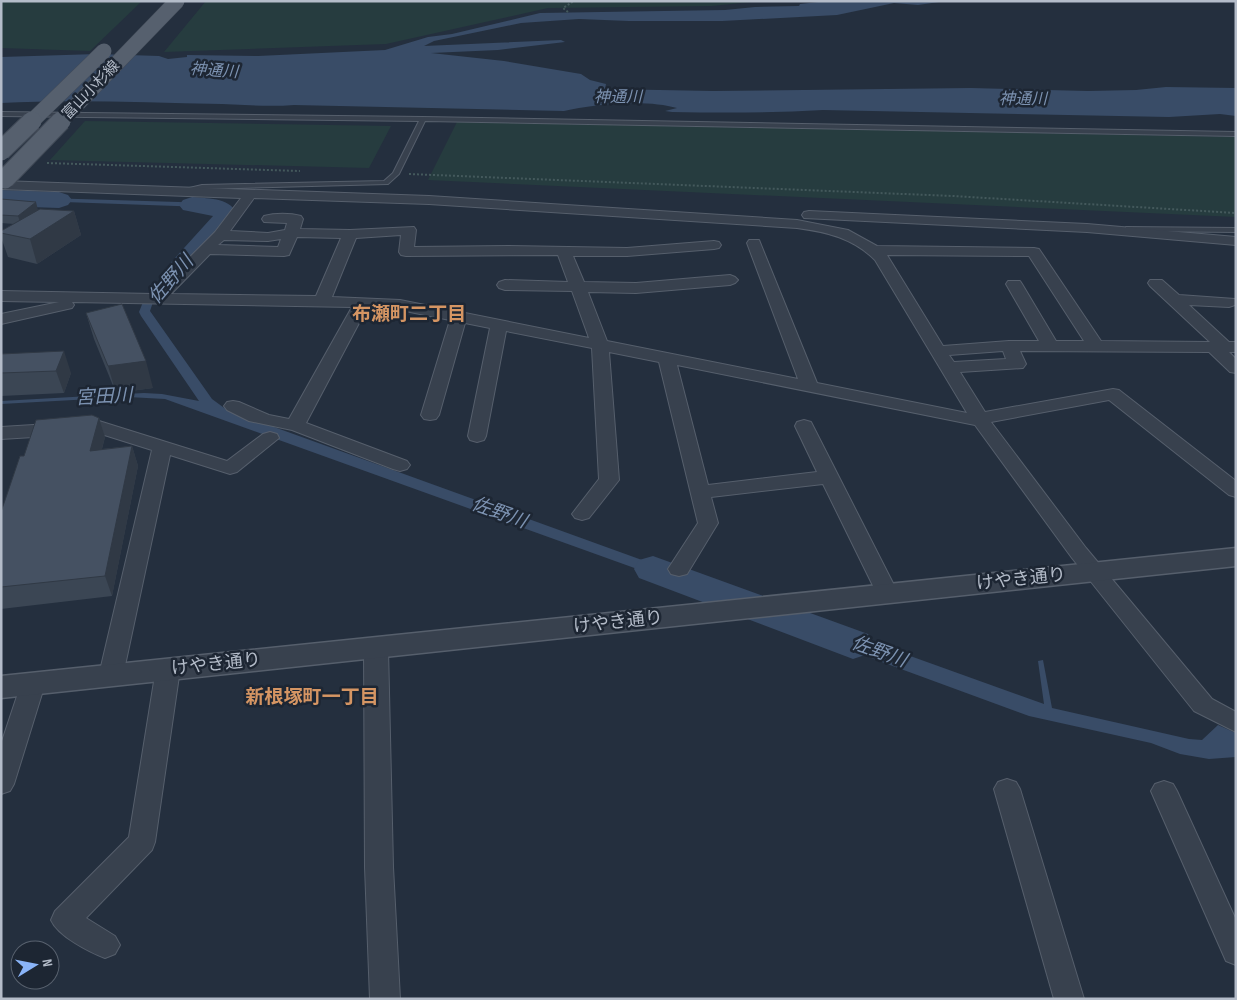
<svg xmlns="http://www.w3.org/2000/svg" width="1237" height="1000" viewBox="0 0 1237 1000" font-family="'Sofia Sans Condensed','Noto Sans JP',sans-serif">
<style>
.green{fill:#263c3f}
.water{fill:#394c67}
.lines{fill:none;stroke-linecap:round;stroke-linejoin:round}
.river{fill:#394c67;fill-rule:evenodd}
.service-casing{stroke:#565f6c;stroke-width:2}
.minor-casing{stroke:#565f6c;stroke-width:2}
.tertiary-casing{stroke:#565f6c;stroke-width:3}
.path{stroke:#44595c;stroke-width:2;stroke-dasharray:2 2;stroke-linecap:butt}
.service{fill:#38414e;fill-rule:evenodd}
.minor{fill:#38414e;fill-rule:evenodd}
.tertiary{fill:#38414e;fill-rule:evenodd}
.primary-bridge-far1-casing{stroke:#414a57;stroke-width:16;stroke-linecap:butt}
.primary-bridge-casing{stroke:#414a57;stroke-width:21;stroke-linecap:butt}
.primary-bridge-far1{stroke:#56606e;stroke-width:15}
.primary-bridge{stroke:#56606e;stroke-width:19}
.wall{fill:#3b4654}
.shaded-wall{fill:#303945}
.building{fill:#455162;stroke:#303945}
.labels{text-anchor:middle;dominant-baseline:central;stroke-width:5;stroke-linejoin:round;paint-order:stroke}
.far-street-label{font-size:15px;fill:#b4bcc9;stroke:#1d2633}
.far-water-label{font-size:16px;font-style:italic;fill:#7c92b1;stroke:#1d2633}
.street-label{font-size:18px;fill:#b4bcc9;stroke:#1d2633}
.water-label{font-size:19px;font-style:italic;fill:#7c92b1;stroke:#1d2633}
.neighbourhood-label{font-size:19px;font-weight:bold;fill:#d59563;stroke:#1d2633}
</style>
<rect width="100%" height="100%" fill="#242f3e"/>
<path class="green" d="M1,1H142L90,51L1,48Z
M206,1H760L712,6L548,8L386,44L164,52Z
M85,121L391,126L369,168L50,160Z
M457,122L1236,137V217L428,180Z"/>
<path class="water" d="M827,1H946L918,5L894,3L837,15L722,21H629L579,19L521,23L434,41L424,46L561,40L565,42L498,50L431,53L504,61L581,74L590,80L606,84L605,89L713,91L971,88L1088,91L1136,90L1166,87L1236,88V116L1220,114L1169,117L823,110C773,113 723,113 672,112L665,111L677,108C648,99 593,104 564,111L294,105C270,107 246,105 222,104C149,103 74,99 1,103V57L97,54L159,56L168,59L187,57V55L258,56L385,50L428,37L452,34L540,13L725,10L755,7L799,6L800,4Z
M12,197L212,203L224,206L231,214L225,226H215L221,218L219,213L204,207L8,200Z
M143,302H153L150,311L212,399L227,410L711,585L690,588L165,399L128,397L1,404V401L144,393L162,394L199,401L141,316L139,312Z
M824,625L1044,704L1038,661L1043,660L1052,708L1189,739L1202,740L1218,725L1236,733V757L1209,759L1180,754L1151,743L1029,716L792,629Z"/>
<g class="lines">
<path class="river" d="M1,190L59,192L68,195L72,200L68,205L59,208L1,206Z
M192,197C211,199 231,197 239,217L189,275L179,277L169,275L165,269L213,216L183,210L179,205L183,200Z
M653,556L868,634L874,644L868,654L853,659L639,578L634,569L639,560Z"/>
<defs>
<path id="service" d="M1,112L423,117L1236,132V136L425,121L399,174L388,184L202,189L187,192L185,191V189L202,185L384,181L393,173L419,121L1,116Z
M1126,227L1236,228V232L1129,231H1126Z"/>
<path id="minor" d="M1,181L429,196L797,220L848,230L877,246L1034,248L1039,249L1101,341L1210,342L1150,286L1148,283L1150,280H1162L1179,295L1235,299V305L1229,307L1189,305L1229,342H1236V352H1229L1236,359V373L1230,372L1209,352L1020,351L1026,364L1023,368L960,372L985,412L1113,389L1119,390L1236,481V497L1229,495L1109,400L991,422L1086,548L1212,699L1236,712V732L1194,711L1072,558L975,425L677,365L708,485L817,472L795,426L797,422L804,420L811,422L898,593L895,598L887,600L879,598L823,484L711,497L718,523L687,574L679,576L671,574L668,569L698,523L659,362L609,352L619,480L589,518L582,520L575,518L572,514L599,479L592,348L506,331L486,436L484,440L477,442L470,440L468,436L490,328L465,323L439,415L436,419L430,420L424,419L421,415L450,320L400,310L367,308L306,423L407,461L410,465L407,469L400,471L393,469L292,430L249,421L227,410L224,406L227,402L233,401L239,402L269,415L289,419L352,307L72,302L74,305L72,308L1,324V314L59,302L1,301V291L153,294L215,232L241,198L1,189ZM254,198L429,204L797,228C827,232 853,238 875,260L967,413L817,383L759,240H749L747,243L798,379L607,341L588,292L636,293L730,285L735,283L738,280L735,277L730,275L636,283L584,282L573,256H627L714,249L719,248L721,245L719,242L714,241L627,248L509,246L414,247L416,230L414,227L350,230L300,229L303,219L301,216C290,213 275,213 264,216L262,219L264,222L287,223L285,230L268,233L230,231ZM401,235L399,252L401,255L406,256L558,255L568,282L505,280L499,282L497,285L499,288L505,290L572,291L589,338L400,300L332,297L356,238ZM297,237L341,238L316,296L171,294L210,254L284,256L289,255ZM281,239L278,247L218,245L224,240L268,241ZM887,255L1029,256L1084,341H1056L1022,284L1020,281H1008L1006,284L1039,341H1009L943,346ZM1003,351L1006,359L954,362L949,355Z
M809,211L1087,224L1236,237V245L1087,232L804,218L802,215L804,212Z
M99,421L227,461L263,434L270,432L277,434L279,438L237,472L230,474L170,455L123,675L119,681L111,684L103,681L99,675L152,450L98,433L1,439V427Z
M376,640L384,642L388,648L393,867L400,999H370L365,867L364,648L368,642Z
M168,661L176,663L180,669L155,842L152,850L86,918L115,936L120,945L115,954L105,958C89,952 58,936 51,920L55,911L129,837L156,669L160,663Z
M33,675L41,678L45,684L14,784L10,791L1,794V744L21,684L25,678Z
M1007,779L1016,782L1020,789L1084,999H1054L994,789L998,782Z
M1164,781L1173,784L1177,791L1236,920V965L1226,961L1151,791L1155,784Z"/>
<path id="tertiary" d="M1236,548V566L1,698V676Z"/>
</defs>
<use href="#service" class="service-casing"/>
<use href="#minor" class="minor-casing"/>
<use href="#tertiary" class="tertiary-casing"/>
<path class="path" d="M568,12L563,8L574,1H578
M47,163L300,171
M409,174L953,196L1236,213"/>
<use href="#service" class="service"/>
<use href="#minor" class="minor"/>
<use href="#tertiary" class="tertiary"/>
<defs>
<path id="primary-bridge-far1" d="M31,122L104,51
M60,122L177,1"/>
<path id="primary-bridge" d="M1,151L32,121
M5,179L61,121"/>
</defs>
<use href="#primary-bridge-far1" class="primary-bridge-far1-casing"/>
<use href="#primary-bridge" class="primary-bridge-casing"/>
<use href="#primary-bridge-far1" class="primary-bridge-far1"/>
<use href="#primary-bridge" class="primary-bridge"/>
</g>
<path class="wall" d="M1,199L38,210L74,211L81,235L37,264L8,257L1,237V231L14,224L1,223Z
M86,313L153,388L116,393L94,339Z
M1,354L71,373L64,393L1,396Z
M99,418L105,437L102,449L132,446L138,466L112,596L1,609V512L24,456Z"/>
<path class="shaded-wall" d="M36,202L38,210L21,225L18,216Z
M74,211L81,235L37,264L30,239Z
M64,351L71,373L64,393L56,371Z
M146,361L153,388L116,393L108,366Z
M99,418L105,437L96,471L90,451Z
M132,446L138,466L112,596L105,576Z"/>
<path class="building" d="M1,199L36,202L18,216L1,215Z
M40,209L74,211L30,239L1,233V231Z
M122,304L146,361L108,366L86,313Z
M64,351L56,371L1,373V354Z
M92,415L99,418L90,451L132,446L105,576L1,587V512L20,456H24L36,420Z"/>
<g class="labels">
<g class="far-street-label">
<text transform="translate(91 90) rotate(-46)">富山小杉線</text>
</g>
<g class="far-water-label">
<text transform="translate(214 71) rotate(4)">神通川</text>
<text x="618" y="97">神通川</text>
<text x="1023" y="99">神通川</text>
</g>
<g class="street-label">
<text transform="translate(1021 579) rotate(-6)">けやき通り</text>
<text transform="translate(618 622) rotate(-6)">けやき通り</text>
<text transform="translate(216 664) rotate(-6)">けやき通り</text>
</g>
<g class="water-label">
<text transform="translate(171 280) rotate(-49)">佐野川</text>
<text transform="translate(104 397) rotate(-3)">宮田川</text>
<text transform="translate(499 513) rotate(20)">佐野川</text>
<text transform="translate(879 652) rotate(20)">佐野川</text>
</g>
<g class="neighbourhood-label">
<text x="409" y="314">布瀬町二丁目</text>
<text x="312" y="697">新根塚町一丁目</text>
</g>
</g>
<rect width="1237" height="1000" fill="none" stroke="#b4bcc9" stroke-width="5"/>
<g transform="translate(35 965) rotate(80)"><circle r="24" fill="#1d2633" stroke="#59626f"/>
<path d="M0-4L9 19L0 12L-9 19Z" fill="#8ab4f8"/>
<text y="-8" font-size="14" font-weight="bold" text-anchor="middle" fill="#b4bcc9">N</text>
</g>
</svg>
